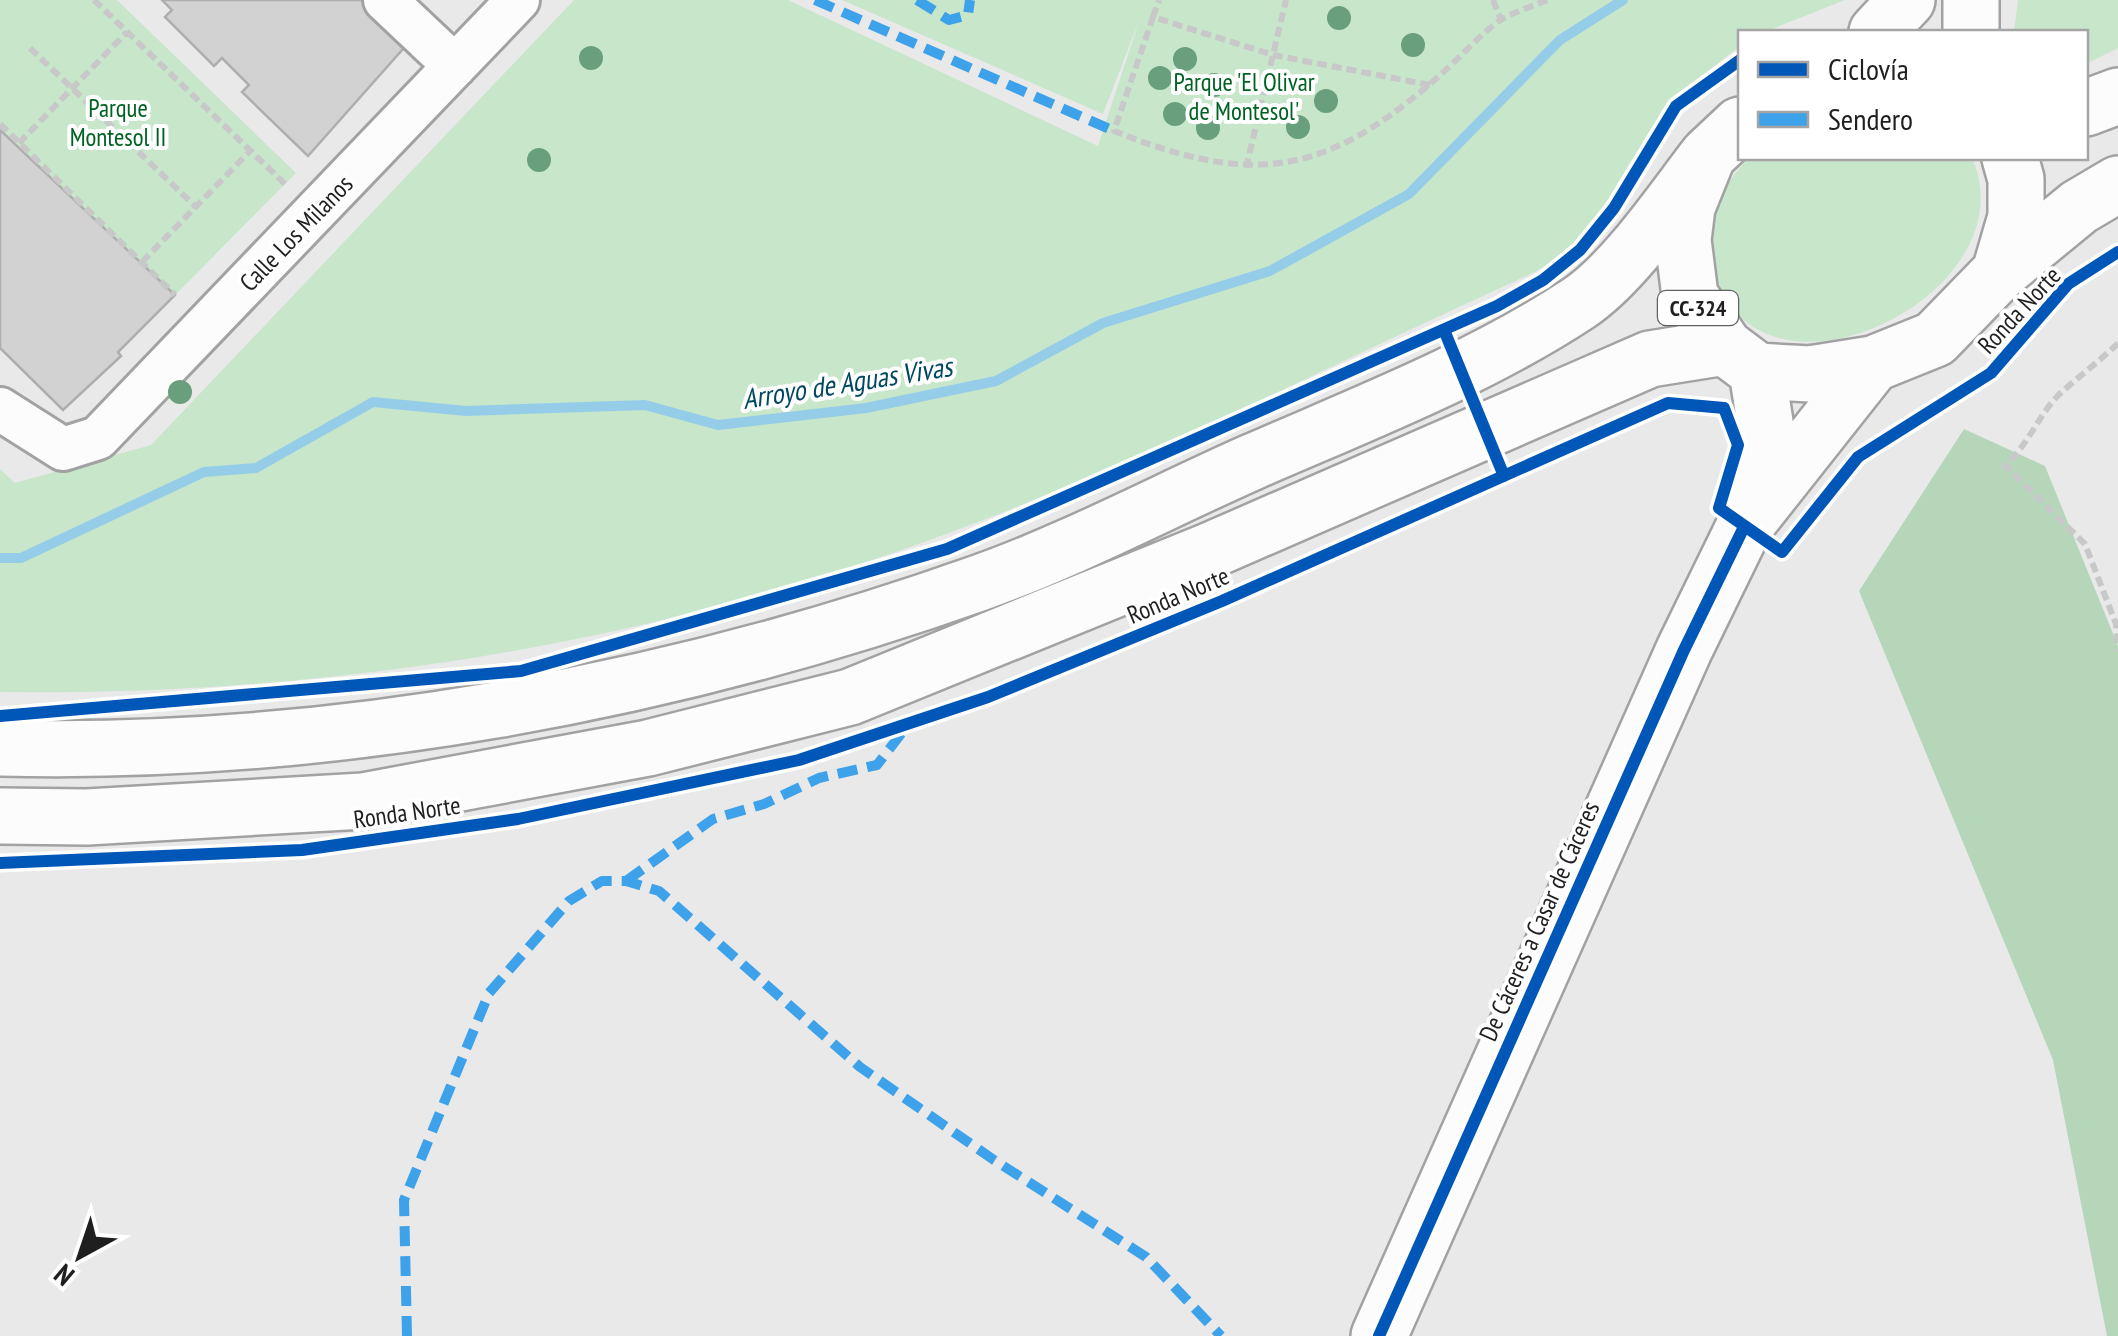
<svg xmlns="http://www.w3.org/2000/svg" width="2118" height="1336" viewBox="0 0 2118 1336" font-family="'PT Sans Narrow',sans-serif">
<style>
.green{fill:#c7e6ca}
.forest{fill:#b5d6b9}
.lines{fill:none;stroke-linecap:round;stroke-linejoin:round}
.stream{stroke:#95cde8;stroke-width:10}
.building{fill:#d2d2d2;stroke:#aeaeaf;stroke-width:2.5}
.street-casing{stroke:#a2a2a2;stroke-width:48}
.secondary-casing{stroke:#a2a2a2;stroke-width:60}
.highway-casing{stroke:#a2a2a2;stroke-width:60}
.path{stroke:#c8c8c9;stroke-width:6;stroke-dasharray:10 5;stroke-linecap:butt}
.street{stroke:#fcfcfc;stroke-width:42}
.secondary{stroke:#fcfcfc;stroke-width:55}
.highway{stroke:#fcfcfc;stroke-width:55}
.quiet{stroke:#3da2ea;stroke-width:10;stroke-dasharray:20 10;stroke-linecap:butt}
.cycleway-casing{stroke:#fff;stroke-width:19}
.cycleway{stroke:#0057b8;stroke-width:12}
.tree{fill:#699f7c}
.labels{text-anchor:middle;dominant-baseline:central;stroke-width:8;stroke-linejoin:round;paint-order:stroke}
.shield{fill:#fff;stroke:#626263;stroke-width:2.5}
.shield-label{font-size:22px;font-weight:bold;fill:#1f1f20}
.park-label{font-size:25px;fill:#006222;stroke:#fff}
.street-label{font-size:25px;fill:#1f1f20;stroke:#fff}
.water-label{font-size:28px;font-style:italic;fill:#004862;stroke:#fff}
</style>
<rect width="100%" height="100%" fill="#e9e9e9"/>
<path class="green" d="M0,0H117L296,173L175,295L0,130Z
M574,0H788L1098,146L1139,21L1103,114L842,0H1845L1764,32H1740V46L1689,86L1656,121L1580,245L1535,272C1323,368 1110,479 890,554C604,652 302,696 0,692V469L15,483L151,445Z
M2018,0H2118V48L2086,64V32H2014Z
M1749,158H1972C2033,295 1754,430 1713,267C1702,224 1719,189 1749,158Z"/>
<path class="forest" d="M1964,429L2045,466L2118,646V1336H2107L2053,1060L1859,591Z"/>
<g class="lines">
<path class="stream" d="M0,558H21L204,472L256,468L373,402L466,411L645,405L718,425L866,408L996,381L1103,323L1270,271L1409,194L1560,40L1623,0"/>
</g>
<path class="building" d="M162,0H369L410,41L308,156L242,92L249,85L222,58L214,66L165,17L172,10Z
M0,130L175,295L118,352L121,356L63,410L0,348Z"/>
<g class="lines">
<defs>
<path id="street" d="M385,0L455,66
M0,409L63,449L98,438L518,0"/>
<path id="secondary" d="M1877,32L1907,0
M1971,32V0
M1753,511L1767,435L1757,371
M1379,1336L1684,650L1744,527L1873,364"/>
<path id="highway" d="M2086,108L2118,96
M1740,125L1708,155L1687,207L1683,240L1690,296L1725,347L1757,371L1810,374L1873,364L1935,339L2000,272L2016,217V179L2010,158
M2000,272L2079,207L2118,184
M0,748C330,756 669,693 979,583C1072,550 1162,502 1252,462C1362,414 1479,369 1579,303C1625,272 1673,200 1708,155
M0,816L87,817L363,801L648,748L850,697L1209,551L1650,359L1725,347"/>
</defs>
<use href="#street" class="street-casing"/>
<use href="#secondary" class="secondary-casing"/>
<use href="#highway" class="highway-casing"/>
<path class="path" d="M94,0L285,184
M1493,0L1501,20
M1153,17L1159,0
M30,48L196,207
M1430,85L1273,55L1153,17L1114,131C1246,184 1320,179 1431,83C1454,64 1475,39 1499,21C1513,12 1533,6 1548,0
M0,124L175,295
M19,143L127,32
M1246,168L1286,0
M142,262L250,151
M2118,343C2101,360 2082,374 2064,390C2040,410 2030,444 2005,465L2085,544L2116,624L2118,652"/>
<use href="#street" class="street"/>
<use href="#secondary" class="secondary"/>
<use href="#highway" class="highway"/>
<path class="quiet" d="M815,0L1114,131
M917,0L949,20L968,15L970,0
M626,881L713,819L764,804L819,778L877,765L907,726
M407,1336L404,1200L489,993L569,901L602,881H626L659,891L860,1067L994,1160L1146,1257L1221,1336"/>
<defs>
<path id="cycleway" d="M1444,330L1504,476
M0,716L521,671L947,549L1497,306L1543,280L1580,250L1614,208L1676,106L1740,60
M0,863L302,850L518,819L799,760L988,697L1222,601L1668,403L1724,408L1738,445L1719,508L1782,552L1858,457L1991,373L2068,284L2118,252
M1379,1336L1684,650L1744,527"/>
</defs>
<use href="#cycleway" class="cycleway-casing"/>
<use href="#cycleway" class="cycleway"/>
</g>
<g class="tree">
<circle cx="1339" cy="18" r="12"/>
<circle cx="1413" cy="45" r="12"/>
<circle cx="591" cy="58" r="12"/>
<circle cx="1185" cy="59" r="12"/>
<circle cx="1160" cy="78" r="12"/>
<circle cx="1214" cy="85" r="12"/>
<circle cx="1326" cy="101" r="12"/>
<circle cx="1175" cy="114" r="12"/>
<circle cx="1298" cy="127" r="12"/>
<circle cx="1208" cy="128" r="12"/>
<circle cx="539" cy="160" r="12"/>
<circle cx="180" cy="392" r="12"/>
</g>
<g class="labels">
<rect class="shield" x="1658" y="291" width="80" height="34" rx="8"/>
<g class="shield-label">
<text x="1698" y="308">CC-324</text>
</g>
<g class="park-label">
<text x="1244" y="82">Parque 'El Olivar<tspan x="1244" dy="29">de Montesol'</tspan></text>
<text x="118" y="108">Parque<tspan x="118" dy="29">Montesol II</tspan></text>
</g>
<g class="street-label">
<text transform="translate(296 233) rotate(-46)">Calle Los Milanos</text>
<text transform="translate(2019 310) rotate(-47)">Ronda Norte</text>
<text transform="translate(1178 595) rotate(-23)">Ronda Norte</text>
<text transform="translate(407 812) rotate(-8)">Ronda Norte</text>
<text transform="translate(1539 921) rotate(-66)">De Cáceres a Casar de Cáceres</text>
</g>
<g class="water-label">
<text transform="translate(847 382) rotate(-9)">Arroyo de Aguas Vivas</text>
</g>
</g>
<rect x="1738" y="30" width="350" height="130" fill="#ffffff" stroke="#a5a5a6" stroke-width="2.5"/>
<rect x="1758" y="62" width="50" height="15" fill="#0057b8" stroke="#a5a5a6" stroke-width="2.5"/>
<text x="1828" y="80" font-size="30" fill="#1f1f20">Ciclovía</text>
<rect x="1758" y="112" width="50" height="15" fill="#3da2ea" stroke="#a5a5a6" stroke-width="2.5"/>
<text x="1828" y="130" font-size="30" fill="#1f1f20">Sendero</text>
<g transform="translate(80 1256) rotate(220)" stroke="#ffffff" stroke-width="8" paint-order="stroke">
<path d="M0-8L18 38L0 25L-18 38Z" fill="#1f1f20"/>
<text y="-15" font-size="28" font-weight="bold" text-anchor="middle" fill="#1f1f20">N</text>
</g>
</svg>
